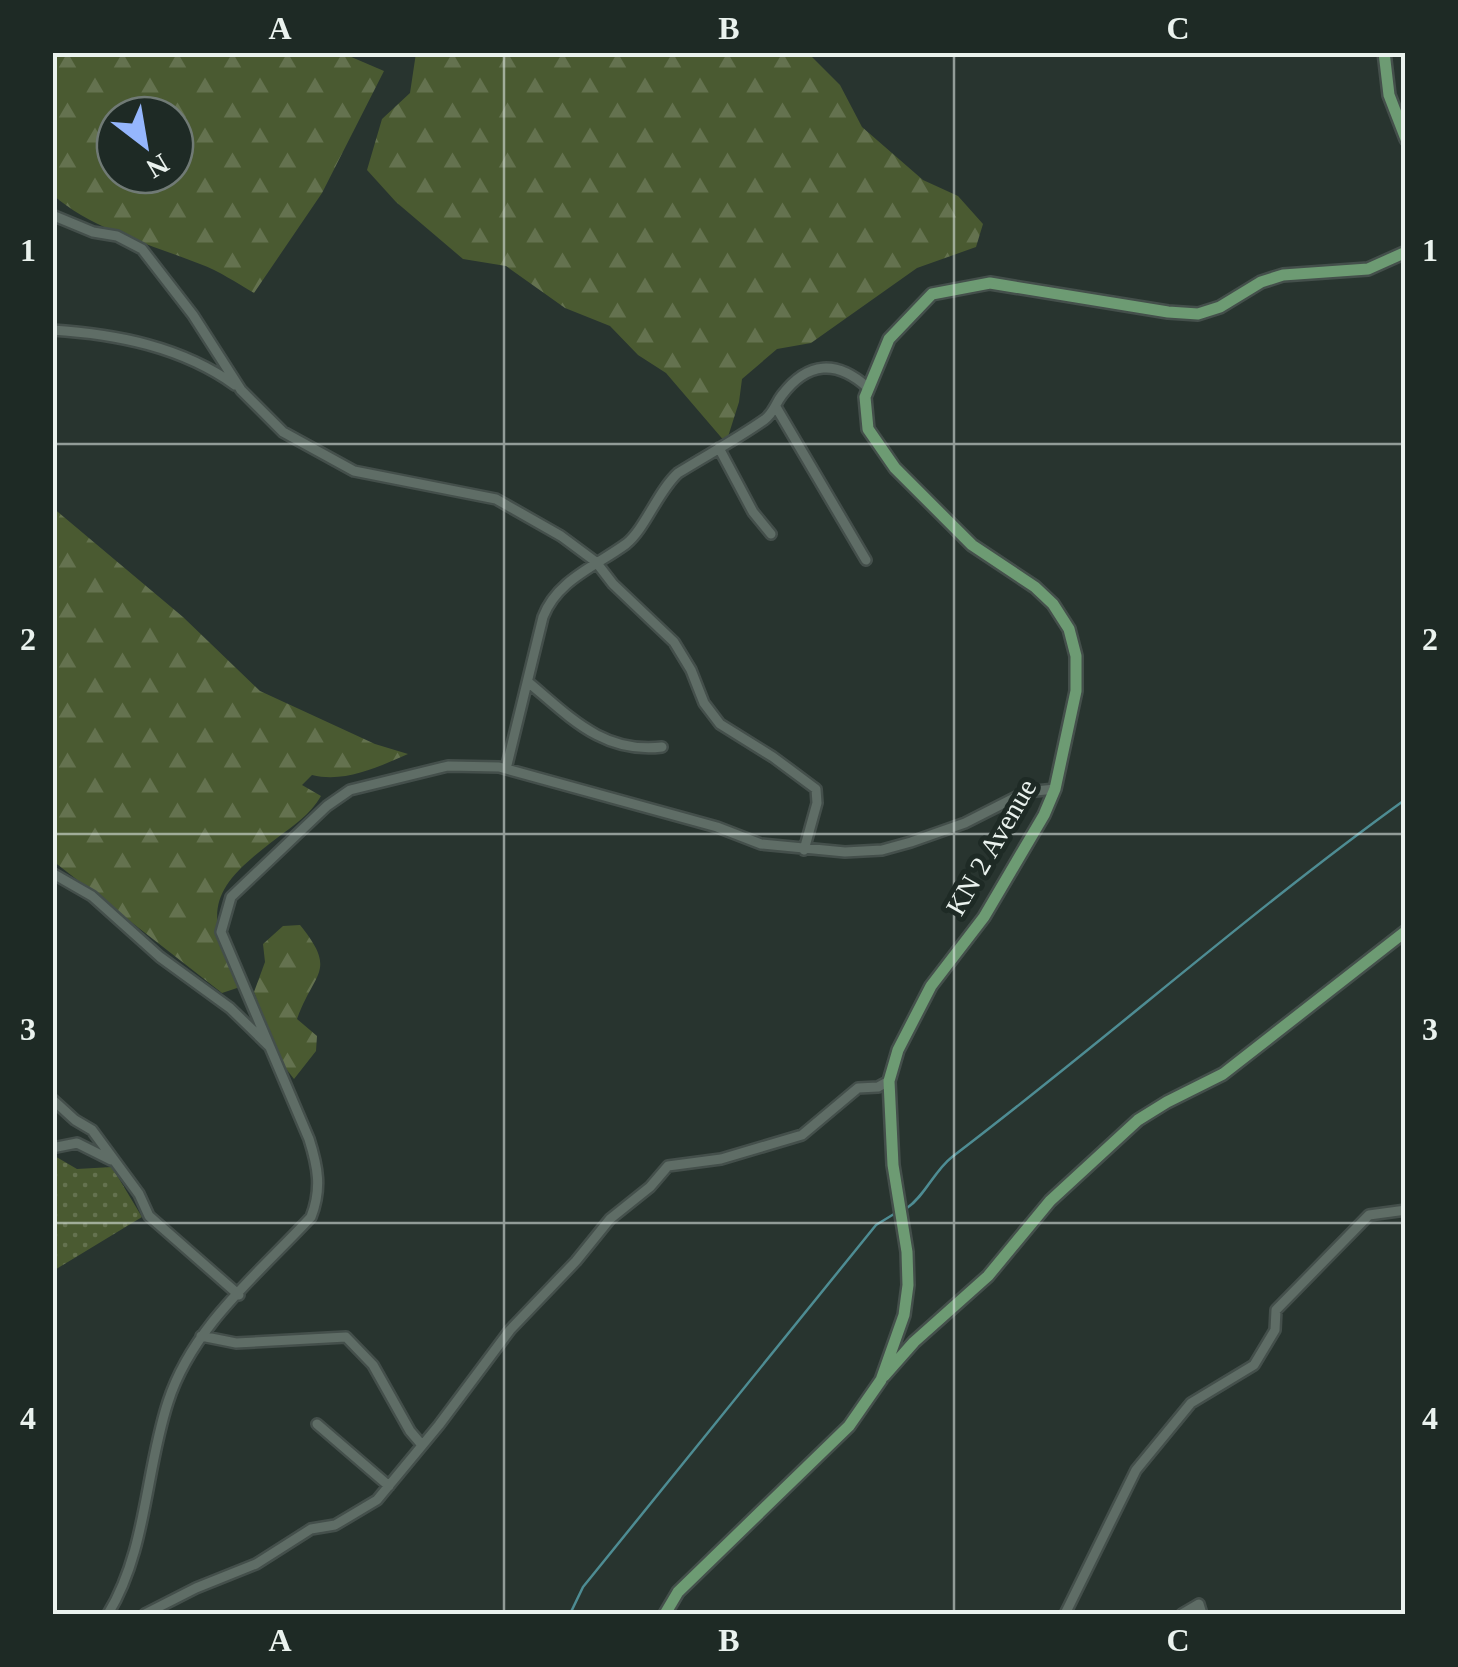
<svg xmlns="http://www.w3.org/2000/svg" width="1458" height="1667" viewBox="0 0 1458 1667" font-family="'Times New Roman',serif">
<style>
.grass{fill:url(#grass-dots)}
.forest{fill:url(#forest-firs);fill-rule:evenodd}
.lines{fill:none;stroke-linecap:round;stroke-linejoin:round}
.stream{stroke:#4e8c93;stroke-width:2.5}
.minor-casing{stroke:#444f4b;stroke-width:14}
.major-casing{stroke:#444f4b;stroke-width:16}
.minor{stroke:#5f6d66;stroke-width:9}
.major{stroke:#6d9b73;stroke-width:11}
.grid{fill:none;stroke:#eaf2ee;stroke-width:2.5;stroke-opacity:0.55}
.labels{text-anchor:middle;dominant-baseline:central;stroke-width:10;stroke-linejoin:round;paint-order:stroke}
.street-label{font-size:28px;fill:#eaf2ee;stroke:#1e2a25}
.neatline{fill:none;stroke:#eaf2ee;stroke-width:4}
.grid-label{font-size:32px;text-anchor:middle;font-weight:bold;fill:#eaf2ee}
</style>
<defs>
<pattern id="grass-dots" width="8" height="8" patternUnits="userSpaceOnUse" patternTransform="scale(2.5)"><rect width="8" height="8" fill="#4a5a31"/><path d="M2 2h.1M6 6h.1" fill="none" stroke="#64724f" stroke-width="1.8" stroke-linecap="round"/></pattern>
<pattern id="forest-firs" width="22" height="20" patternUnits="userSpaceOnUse" patternTransform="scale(2.5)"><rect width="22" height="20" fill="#4a5a31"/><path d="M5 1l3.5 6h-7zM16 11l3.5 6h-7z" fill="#64724f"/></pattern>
</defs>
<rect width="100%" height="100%" fill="#28342f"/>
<path class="grass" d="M53,1155L77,1169L112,1167L142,1217L53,1271Z"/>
<path class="forest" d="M53,52L342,53L384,71L322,193L254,293C237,283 219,271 200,264C150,244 93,230 53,195ZM115,115H175V175H115Z
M416,53H813L812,57L840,85L862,127L923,180L958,196L983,224L976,247L917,268L811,343L777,349L742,379L739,402L726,443L666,373L638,355L610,326L565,308L506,266L463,259L396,202L367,170L382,119L410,93Z
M52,507L183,617L260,691L375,744L408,754C378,767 345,783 312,775L302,785L321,796C310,815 294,825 277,838C208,890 203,910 240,987L222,993L53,861Z
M300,925C338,972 314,971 297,1019L317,1036L316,1051L294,1079L280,1061L254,992L265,962L263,944L283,926Z"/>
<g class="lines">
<path class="stream" d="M907,1208C925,1196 934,1171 952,1157C1105,1041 1249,912 1406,799
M570,1614L583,1587L876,1225L894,1214"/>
<defs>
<path id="minor" d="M52,215L93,232L117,236L142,249L193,315L241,390L283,432L354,471L496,499L561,536L596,562L613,584L674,642L691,670L704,703L720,724L773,757L816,789L817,803L804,850
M52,330C117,334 182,347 235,385
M776,407L866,560
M719,448L753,512L771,534
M528,682C570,717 603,754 662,747
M506,769L543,617C557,580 596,566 626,544C645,529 658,491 678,473C707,455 737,439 764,420C774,413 775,404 782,395C808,361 837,360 867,387
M52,873L92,896L160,957L230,1008L269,1046
M52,1099L75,1120L92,1130L139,1194L149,1216L239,1295
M52,1148L77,1143L111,1160
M201,1336L236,1343L346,1337L373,1365L410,1431L422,1445
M317,1424L389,1486
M108,1614C147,1550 145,1472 168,1402C192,1327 258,1274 311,1217C322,1189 318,1167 309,1139L221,932L231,897L327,806L350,790L448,766L499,767L717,827L761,844L845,852L882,850L911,842L965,823L1026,792L1055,789
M145,1614L196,1588L256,1564L311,1529L335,1525L377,1500L439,1425L510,1330L576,1261L610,1219L650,1187L668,1166L721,1159L802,1135L858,1088L878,1087L889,1081
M1065,1614L1136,1470L1191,1403L1254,1365L1275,1330L1276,1310L1369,1215L1406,1210
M1182,1614L1199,1604L1202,1614"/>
<path id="major" d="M1384,52L1389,95L1406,139
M884,1376L914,1342L988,1276L1050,1201L1138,1120L1167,1102L1223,1074L1406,931
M665,1614L678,1592L849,1426L881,1380L904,1315L908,1285L907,1252L893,1165L889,1081L898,1050L931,986L984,917L1044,815L1055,789L1076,691V656L1069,629L1053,604L1035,587L972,545L895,468L868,429L865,397L889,339L932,294L990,283L1168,312L1198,314L1220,307L1261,282L1283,275L1368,269L1406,252"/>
</defs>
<use href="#minor" class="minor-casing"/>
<use href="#major" class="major-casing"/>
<use href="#minor" class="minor"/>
<use href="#major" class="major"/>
</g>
<path class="grid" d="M504,52V1614M954,52V1614M52,444H1406M52,834H1406M52,1223H1406"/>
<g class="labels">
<g class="street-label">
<text transform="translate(991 847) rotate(-60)">KN 2 Avenue</text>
</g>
</g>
<rect width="1458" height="1667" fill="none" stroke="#1e2a25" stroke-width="110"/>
<g transform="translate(145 145) rotate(149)"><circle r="48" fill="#1e2a25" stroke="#707a75" stroke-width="2.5"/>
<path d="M0-8L18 38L0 25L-18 38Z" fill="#95b6fd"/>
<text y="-15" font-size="28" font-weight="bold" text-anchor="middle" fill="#eaf2ee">N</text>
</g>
<rect x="55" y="55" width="1348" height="1557" class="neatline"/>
<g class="grid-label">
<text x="280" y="39">A</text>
<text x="729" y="39">B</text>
<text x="1178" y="39">C</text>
<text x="28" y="261">1</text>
<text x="1430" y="261">1</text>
<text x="28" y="650">2</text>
<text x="1430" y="650">2</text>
<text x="28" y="1040">3</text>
<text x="1430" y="1040">3</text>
<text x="28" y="1429">4</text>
<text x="1430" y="1429">4</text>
<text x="280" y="1651">A</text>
<text x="729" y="1651">B</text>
<text x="1178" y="1651">C</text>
</g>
</svg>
